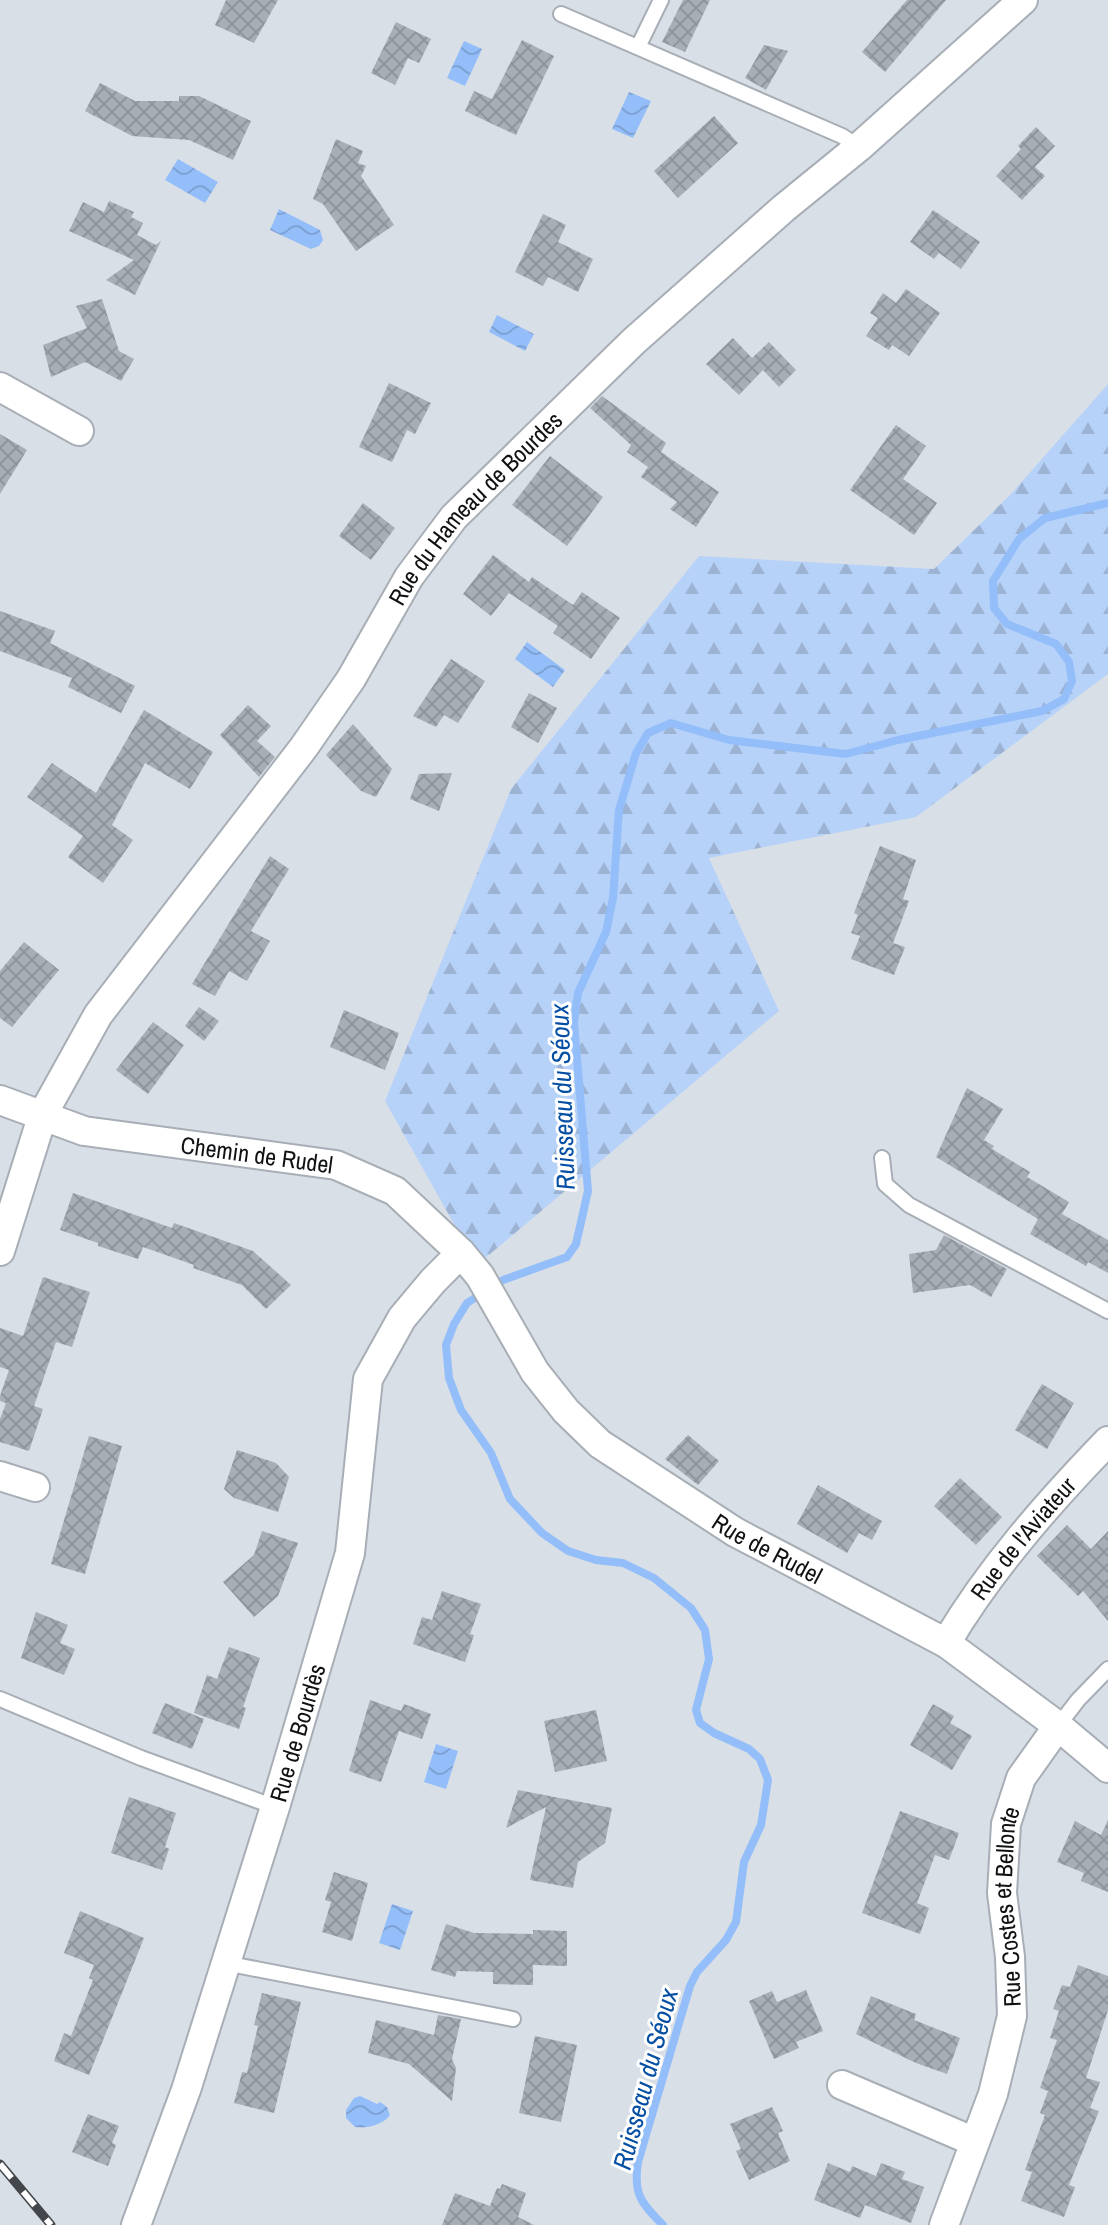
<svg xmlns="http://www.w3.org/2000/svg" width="1108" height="2225" viewBox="0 0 1108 2225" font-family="'Archivo Narrow',sans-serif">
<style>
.forest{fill:url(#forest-firs)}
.water{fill:url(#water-waves)}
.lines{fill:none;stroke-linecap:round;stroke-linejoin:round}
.stream{stroke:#93bef9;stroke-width:8}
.building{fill:url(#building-cross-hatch)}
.lane-casing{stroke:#a8aeb6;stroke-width:18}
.street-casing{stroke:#a8aeb6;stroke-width:32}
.lane{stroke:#fff;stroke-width:14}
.street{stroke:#fff;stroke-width:28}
.rail-casing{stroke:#43464a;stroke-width:9}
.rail{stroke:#fff;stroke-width:6;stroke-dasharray:18;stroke-linecap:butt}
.labels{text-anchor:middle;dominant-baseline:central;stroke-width:6;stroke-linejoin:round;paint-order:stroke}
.street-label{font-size:24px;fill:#0f1113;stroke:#fff}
.water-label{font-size:26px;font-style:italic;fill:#044fa3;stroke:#fff}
</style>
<defs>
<pattern id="forest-firs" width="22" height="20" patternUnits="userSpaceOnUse" patternTransform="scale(2)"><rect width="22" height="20" fill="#b7d2f8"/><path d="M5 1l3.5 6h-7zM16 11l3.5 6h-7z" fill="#9cb3d4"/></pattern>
<pattern id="water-waves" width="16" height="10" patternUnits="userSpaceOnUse" patternTransform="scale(2)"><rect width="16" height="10" fill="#93bef9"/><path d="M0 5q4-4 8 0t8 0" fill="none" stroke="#7ea2d5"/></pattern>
<pattern id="building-cross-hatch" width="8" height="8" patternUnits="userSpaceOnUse" patternTransform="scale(2)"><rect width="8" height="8" fill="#a8aeb6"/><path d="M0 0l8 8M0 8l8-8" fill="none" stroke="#8f959c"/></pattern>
</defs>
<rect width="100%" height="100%" fill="#d9dfe7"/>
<path class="forest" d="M1108,384V674L916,817L709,858L779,1011L477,1265L385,1101L511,789L699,556L934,569L1010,495Z"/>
<path class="water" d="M464,41L482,49L465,86L447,78Z
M629,92L651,101L633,138L612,129Z
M178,159L218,182L205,203L165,180Z
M279,209L320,230L323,240L319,246L311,249L270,230Z
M497,315L534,334L525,351L489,332Z
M527,642L565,670L553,687L515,659Z
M436,1744L458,1751L446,1789L424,1782Z
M392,1904L413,1911L400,1950L379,1943Z
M360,2096L377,2104L380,2102L387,2107L390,2115C383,2125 366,2129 355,2127L346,2118V2110L354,2098Z"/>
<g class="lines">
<path class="stream" d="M663,2225C641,2203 633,2194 638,2162L690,1986L697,1972L726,1940L736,1922L744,1862L761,1825L768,1780L760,1759L749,1749L714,1733L700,1723L696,1710L709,1659L705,1630L691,1608L654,1578L623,1563L596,1560L568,1551L542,1533L510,1499L491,1453L461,1410L449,1378L446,1345L454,1324L467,1303L503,1280L567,1257L576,1244L588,1191L574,1022L578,993L606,932L613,898L619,810L636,753L648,733L671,723L729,740L846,754L898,740L1042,711L1064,699L1072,681L1069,662L1056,644L1007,624L994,608L993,581L1019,539L1045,518L1108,503"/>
</g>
<path class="building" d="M226,0H278L254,43L215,25Z
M683,0H710L685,52L662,42Z
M907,0H946L885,72L862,52Z
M396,22L431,39L419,63L408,58L395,85L371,73Z
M522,40L554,56L516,135L465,111L474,91L492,99Z
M764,45L788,51L766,90L745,78Z
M100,83L135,101H179V96H199L251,121L233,160L189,140L132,136L85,111Z
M714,116L738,143L678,198L654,171Z
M1036,127L1055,146L1035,167L1045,176L1022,200L996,176L1021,149L1018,146Z
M336,139L363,151L358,163L366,166L361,176L394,225L356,251L323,204L313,199Z
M109,201L134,212L131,217L143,223L137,235L156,245L161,241L135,295L106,280L134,260L69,231L83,202L104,212Z
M933,210L980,242L961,269L939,253L934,259L910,242Z
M543,214L566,225L558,242L593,259L578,292L548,277L543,286L515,272Z
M906,289L940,313L909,356L892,345L889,350L866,336L878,318L870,313L883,293L896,303Z
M102,299L119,351L134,359L121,381L85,362L51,377L43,345L87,328L76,306Z
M733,338L752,358L769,342L796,370L779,387L763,370L739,395L706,364Z
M389,383L431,403L415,434L407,430L392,462L359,447Z
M602,396L666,443L661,452L719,492L696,527L670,509L677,502L641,477L648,467L627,452L631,445L590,408Z
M896,425L926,446L903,479L937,503L914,535L850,490Z
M0,434L27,450L0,494Z
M550,456L603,497L567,546L512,505Z
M363,503L395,528L371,560L339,536Z
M493,555L529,582L532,577L573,605L582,592L620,618L591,659L553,633L558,626L509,593L491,616L463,594Z
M0,611L55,631L50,643L135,686L121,713L68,687L72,678L0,651Z
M451,659L485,681L458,723L444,715L436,727L413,716Z
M529,693L557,708L538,743L511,727Z
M248,705L271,726L257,741L275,757L259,777L220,735Z
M144,710L213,752L190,789L145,763L112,825L133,840L103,883L68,857L83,836L27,797L52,763L96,793Z
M353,724L392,769L376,797L361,791L326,755Z
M452,773L439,811L410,799L419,774Z
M880,846L916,860L903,899L909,901L893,943L905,947L894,975L851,959L860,936L851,933L858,915L854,913Z
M270,856L289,869L251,931L270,941L247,981L229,971L215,996L192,984Z
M24,942L59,970L12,1027L0,1018V971Z
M199,1007L219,1021L204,1041L185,1026Z
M344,1010L399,1033L385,1070L330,1047Z
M153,1022L184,1045L148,1094L116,1070Z
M967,1088L1003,1109L984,1140L994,1146L992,1149L1030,1172L1027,1177L1069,1202L1062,1214L1108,1240V1273L1088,1262L1086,1266L1030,1234L1038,1219L936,1157Z
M73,1193L172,1228L174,1223L253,1251L291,1285L266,1309L242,1285L193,1268L194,1265L143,1247L138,1259L98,1246V1243L60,1230Z
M944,1235L1007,1269L991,1297L970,1285L913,1293L909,1254L936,1250Z
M43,1277L90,1292L72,1347L56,1342L34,1406L43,1409L29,1451L0,1442V1419L6,1403L0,1401V1396L9,1370L0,1367V1328L23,1336Z
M1042,1384L1074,1403L1047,1449L1015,1430Z
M688,1435L719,1461L698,1485L665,1459Z
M89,1436L122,1446L85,1574L51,1564Z
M237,1450L276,1463L289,1477L278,1512L234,1498L224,1489Z
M960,1478L1002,1517L976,1545L934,1506Z
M818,1485L882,1521L872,1540L859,1533L847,1553L797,1524Z
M1067,1525L1091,1549L1108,1531V1621L1083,1591L1078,1596L1037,1556Z
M262,1531L298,1543L278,1596L254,1617L223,1582L254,1555Z
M442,1591L481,1604L470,1634L474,1635L465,1662L413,1644L422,1617L432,1620Z
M36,1612L68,1625L60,1643L75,1649L64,1675L21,1658Z
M229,1647L260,1658L243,1707L246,1708L239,1729L194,1713L207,1675L217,1679Z
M370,1700L401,1711L404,1704L431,1714L422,1739L399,1731L381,1782L349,1771Z
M165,1703L204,1719L192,1749L152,1733Z
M933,1704L954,1716L950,1723L972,1736L952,1770L910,1745Z
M596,1710L607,1761L555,1772L544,1721Z
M518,1790L612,1808L605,1843L578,1862L573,1888L530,1880L546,1807L506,1828Z
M129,1797L176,1813L165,1847L169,1849L162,1870L111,1853Z
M900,1811L959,1833L949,1860L935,1855L917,1903L929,1908L920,1934L862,1913Z
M1108,1820V1892L1081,1881L1084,1873L1057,1862L1075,1821L1101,1835Z
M334,1872L368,1883L352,1941L322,1932L331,1902L325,1900Z
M80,1911L144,1938L89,2075L54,2061L64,2033L71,2036L93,1980L89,1978L94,1965L64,1953Z
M446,1924L474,1933L533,1934V1930L567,1931V1966L533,1965V1985L493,1984V1972L457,1971L455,1977L431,1970Z
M1078,1965L1108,1976V2010L1086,2078L1100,2082L1090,2108L1099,2111L1069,2185L1075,2187L1064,2217L1021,2201L1032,2172L1025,2170L1045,2115L1040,2113L1048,2091L1040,2088L1057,2040L1050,2038L1059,2011L1053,2009L1062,1985L1070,1987Z
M806,1990L823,2031L796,2042L799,2048L774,2059L749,2001L772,1991L777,2002Z
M262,1993L301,2002L274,2113L234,2103L242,2072L247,2073L258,2026L254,2025Z
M871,1996L916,2014L914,2020L960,2038L947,2074L916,2063L856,2034Z
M438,2015L461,2019L452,2059L456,2068L452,2101L409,2064L368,2053L376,2020L434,2035Z
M535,2036L577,2045L561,2122L519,2113Z
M772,2107L783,2131L778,2133L790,2161L749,2180L736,2151L741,2149L730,2124Z
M88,2114L119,2126L112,2143L116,2145L108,2166L72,2152Z
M828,2163L850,2172L852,2166L876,2176L881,2163L905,2172L902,2179L924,2187L911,2223L865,2205L860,2218L814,2200Z
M502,2184L526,2193L518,2217L534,2225H442L455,2193L490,2206L497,2188L500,2189Z"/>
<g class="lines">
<defs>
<path id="lane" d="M561,14L842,136L859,147
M638,47L661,0
M882,1158L885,1184L909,1205L1108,1311
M0,1699L141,1758L275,1807
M1058,1726L1078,1700L1108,1669
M225,1963L513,2019"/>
<g id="street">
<path d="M0,387L79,431"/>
<path id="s1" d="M0,1100L84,1131L336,1165L395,1191L461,1253L480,1276L535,1372L566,1411L600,1444L735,1532L946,1643L1058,1726L1108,1768"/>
<path id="s2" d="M0,1251L43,1114L98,1015L304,747L351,679L409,577L454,517L634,341L784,208L859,147L1023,0"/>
<path d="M0,1476L35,1487"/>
<path id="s3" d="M946,1643C990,1569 1048,1503 1108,1441"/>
<path d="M842,2085L975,2142"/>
<path id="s4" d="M136,2225L186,2090L275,1807L350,1553L368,1379L402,1318L433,1281L461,1253"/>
<path id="s5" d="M944,2225L993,2094L1012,2016L1010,1957L1002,1893L1006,1824L1021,1778L1058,1726"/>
</g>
</defs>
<use href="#lane" class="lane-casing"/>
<use href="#street" class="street-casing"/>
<use href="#lane" class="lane"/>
<use href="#street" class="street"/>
<defs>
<path id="rail" d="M0,2164L51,2225"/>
</defs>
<use href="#rail" class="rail-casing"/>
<use href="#rail" class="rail"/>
</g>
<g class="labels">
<g class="street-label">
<text stroke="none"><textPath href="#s2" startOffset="890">Rue du Hameau de Bourdes</textPath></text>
<text stroke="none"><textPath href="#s1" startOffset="264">Chemin de Rudel</textPath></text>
<text stroke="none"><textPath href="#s3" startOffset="130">Rue de l'Aviateur</textPath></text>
<text stroke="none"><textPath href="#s1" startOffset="934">Rue de Rudel</textPath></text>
<text stroke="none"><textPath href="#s4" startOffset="518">Rue de Bourdès</textPath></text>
<text stroke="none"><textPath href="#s5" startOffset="330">Rue Costes et Bellonte</textPath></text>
</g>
<g class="water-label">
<text transform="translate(562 1097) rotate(-92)">Ruisseau du Séoux</text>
<text transform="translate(645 2079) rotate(-75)">Ruisseau du Séoux</text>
</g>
</g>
</svg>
